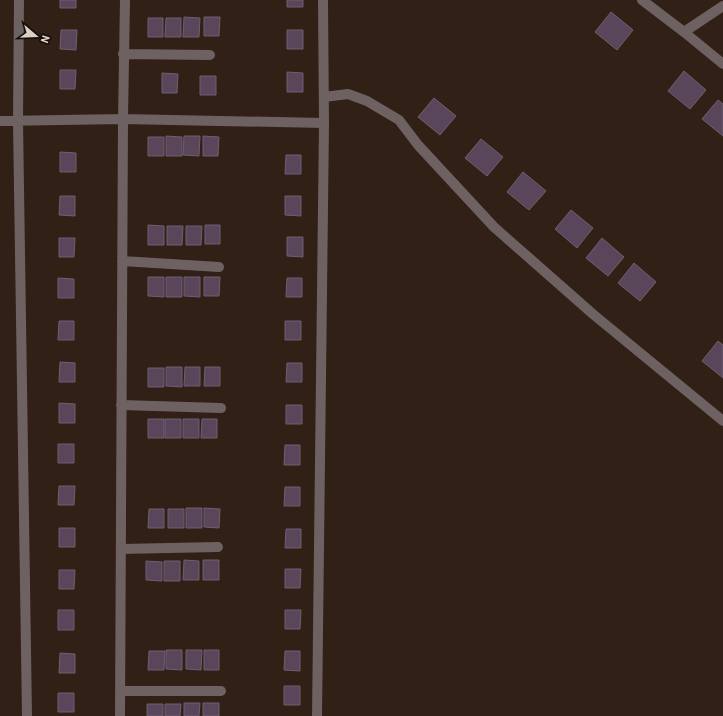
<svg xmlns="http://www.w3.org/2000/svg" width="723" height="716" viewBox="0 0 723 716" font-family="Barlow,sans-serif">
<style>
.building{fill:#59465a;stroke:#6f5f70}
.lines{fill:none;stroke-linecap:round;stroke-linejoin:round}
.minor{stroke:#6d6261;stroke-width:10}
</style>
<rect width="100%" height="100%" fill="#302015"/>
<path class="building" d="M60,0H76V8H60Z
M287,0H303V7H287Z
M611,12L633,30L617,50L595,32Z
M184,17L200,18L199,37H183Z
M204,17H220L219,36H204Z
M148,18H163V37H148Z
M166,18H181V37H165Z
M61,30H77L76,50L60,49Z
M287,30H303V49H287Z
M60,70H76L75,89H60Z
M684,71L706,90L690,109L668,91Z
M287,72L303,73V92H287Z
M162,73L178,74L177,93H162Z
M200,76H216V95H200Z
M434,98L456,116L440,135L418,117Z
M718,100L723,104V136L702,119Z
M166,136L182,137V156H166Z
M184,136H200L199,156L183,155Z
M203,136L219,137L218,156H203Z
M148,137H164V156H148Z
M481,139L503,157L487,176L465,158Z
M60,152L76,153V172H60Z
M286,155H301V174H285Z
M523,172L546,191L529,210L507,192Z
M60,196H75V216L59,215Z
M285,196H301V216L285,215Z
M571,210L593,228L577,248L555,229Z
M148,225L164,226V245H148Z
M205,225H220V244H205Z
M167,226H183L182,245H167Z
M186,226H202L201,245H186Z
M287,237H303V257L287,256Z
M59,238H75L74,257H59Z
M602,238L624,257L608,276L586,258Z
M634,263L656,282L640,301L618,283Z
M148,277H164V297L148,296Z
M166,277H182V297H166Z
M184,277H200V297L184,296Z
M204,277H220L219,296H204Z
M58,278L74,279V298H58Z
M287,278H302V297H286Z
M59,321H74V340H58Z
M285,321H301V340H285Z
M718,341L723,345V378L702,361Z
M60,362L75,363V382H59Z
M287,363H302V382H286Z
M166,367H182V387L166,386Z
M185,367H200V386H184Z
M205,367H220V386H204Z
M148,368H164V387H148Z
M59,403L75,404V423H59Z
M286,405H302V424H286Z
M148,419H164V438H148Z
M165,419H181V438H165Z
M183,419H199V438H183Z
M202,419H217V438H201Z
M58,444H74V463H58Z
M285,445H300V465H284Z
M59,486H75L74,505H58Z
M285,487H300V506H284Z
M186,508H202V528H186Z
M204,508L220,509L219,528L204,527Z
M149,509H164V528H148Z
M168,509H184V528H168Z
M59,528H75V547H59Z
M286,529H301V548H285Z
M184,560L199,561V580H183Z
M203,560H219V580H203Z
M146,561L162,562V581L146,580Z
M164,561H180V581H164Z
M285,569H301L300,588H285Z
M59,570H75L74,589H59Z
M58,610H74V630H58Z
M285,610H301L300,629H285Z
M166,650H182V670L166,669Z
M186,650H202L201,670L186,669Z
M204,650H219V670H204Z
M149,651H165L164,670H148Z
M285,651H300V671L284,670Z
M60,653L75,654V673H59Z
M284,686H300V705H284Z
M58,693H74V712H58Z
M184,703H200L199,716H184Z
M203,703H219V716H203Z
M147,704H163V716H147Z
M165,704H181L180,716H165Z"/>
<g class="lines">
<path class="minor" d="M19,0L18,121L27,716
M642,0L684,32L723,64
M684,32L723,6
M123,54L210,55
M324,97L348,94L367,101L399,120L418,145L494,227L594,315L723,421
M0,121L123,119L324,123
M122,261L219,267
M121,405L221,408
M121,549L218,547
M120,691H221
M120,716L123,119L125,0
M317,716L324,123L323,0"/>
</g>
<g transform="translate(36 36) rotate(109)" stroke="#120b07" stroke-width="3" paint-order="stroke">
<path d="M0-3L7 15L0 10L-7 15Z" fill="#dbd0c9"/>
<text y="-6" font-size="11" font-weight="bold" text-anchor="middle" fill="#dbd0c9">N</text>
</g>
</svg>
